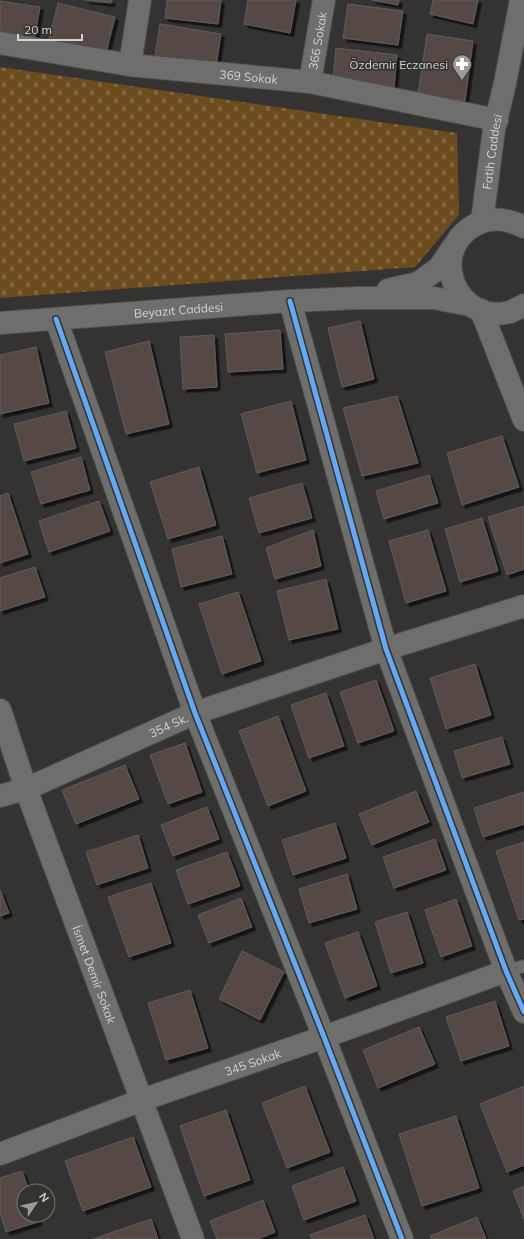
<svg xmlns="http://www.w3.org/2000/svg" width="524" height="1239" viewBox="0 0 524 1239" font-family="Mulish,sans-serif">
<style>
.cemetery{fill:url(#cemetery-stones)}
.building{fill:#574a45;stroke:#5e5d5c;filter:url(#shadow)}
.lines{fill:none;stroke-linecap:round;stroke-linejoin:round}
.service-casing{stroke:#50504f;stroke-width:14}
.minor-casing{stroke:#50504f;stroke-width:24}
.tertiary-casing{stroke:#50504f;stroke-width:24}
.service{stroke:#6e6e6d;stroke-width:12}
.minor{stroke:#6e6e6d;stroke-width:22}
.tertiary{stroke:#6e6e6d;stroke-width:22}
.cycleway-casing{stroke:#353330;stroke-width:8}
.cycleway{stroke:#66a8f1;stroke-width:5}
.labels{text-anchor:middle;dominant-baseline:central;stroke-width:3;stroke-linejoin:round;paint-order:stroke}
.street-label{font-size:12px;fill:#d4d3d1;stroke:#353330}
.poi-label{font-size:12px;fill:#d4d3d1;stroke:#353330;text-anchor:end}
</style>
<defs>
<pattern id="cemetery-stones" width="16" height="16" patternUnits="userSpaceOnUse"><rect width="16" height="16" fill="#6c4c1f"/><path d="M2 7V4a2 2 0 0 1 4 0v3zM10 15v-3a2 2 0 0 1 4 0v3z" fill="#80653e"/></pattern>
<filter id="shadow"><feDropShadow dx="3.5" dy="3.5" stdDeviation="0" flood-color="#0009"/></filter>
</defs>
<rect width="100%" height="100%" fill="#343331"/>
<path class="cemetery" d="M0,67L457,133L459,215L415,267L0,298Z"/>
<path class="building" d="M85,0H112L111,3Z
M167,0H221L218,24L165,18Z
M248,0H296L290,33L244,24Z
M372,0H399L398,5Z
M433,0H478L473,24L430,14Z
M0,1L40,7L34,41L0,36Z
M58,3L115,17L106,53L49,39Z
M348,4L403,11L398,45L343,38Z
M160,24L221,34L216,66L155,56Z
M427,34L473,41L465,101L418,94Z
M336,48L397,55L394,87L333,80Z
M360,321L374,379L342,387L328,328Z
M280,330L283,369L228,372L225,334Z
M214,335L217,387L183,389L180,337Z
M149,341L169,424L126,434L105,352Z
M36,347L49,403L0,414V355Z
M397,396L418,463L362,476L343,408Z
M291,401L306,460L257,473L241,414Z
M66,411L76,448L24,461L14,424Z
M502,436L519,487L462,505L447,453Z
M81,457L90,490L41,504L31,472Z
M199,467L216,525L168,539L150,482Z
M429,475L438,503L384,519L376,491Z
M302,483L312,518L259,533L249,498Z
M8,493L28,554L0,563V496Z
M99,501L110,531L49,552L39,521Z
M524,506V569L507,575L488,517Z
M482,518L498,571L460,582L445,529Z
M313,530L321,566L275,579L266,548Z
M428,530L446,591L406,603L389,541Z
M222,536L232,574L181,587L172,549Z
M35,567L45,597L0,611V578Z
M326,579L338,629L289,640L277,591Z
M238,592L261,661L222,674L199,604Z
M475,664L491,715L446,729L430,678Z
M376,680L394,731L358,743L340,692Z
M326,693L344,746L309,758L291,705Z
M278,716L306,791L268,806L239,731Z
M502,737L510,764L462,778L454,751Z
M185,743L202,792L168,804L150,755Z
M125,765L139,799L76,824L62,790Z
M416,791L429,822L372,845L359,814Z
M524,792V824L483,837L474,808Z
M207,807L219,839L173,856L161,825Z
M335,823L346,858L293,875L282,840Z
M138,835L148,868L97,885L86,852Z
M435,839L446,870L394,888L383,857Z
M524,842V919L519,920L496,851Z
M227,852L240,886L188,904L176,870Z
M347,874L357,909L309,923L299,889Z
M151,883L171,943L129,957L108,897Z
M0,890L9,913L0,916Z
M241,898L252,927L209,943L198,915Z
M456,899L472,946L441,957L425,910Z
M407,912L423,963L391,973L375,922Z
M358,932L377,986L345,998L325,943Z
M242,951L284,972L260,1020L219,999Z
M190,990L208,1048L166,1060L148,1003Z
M495,1001L509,1046L461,1061L446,1017Z
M419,1027L435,1064L378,1088L363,1050Z
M305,1086L330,1152L287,1168L262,1103Z
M524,1086V1165L507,1172L480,1104Z
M226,1110L250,1180L204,1196L180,1126Z
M456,1116L479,1188L422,1206L399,1134Z
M133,1137L151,1187L83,1211L65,1161Z
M343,1167L356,1201L304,1220L292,1186Z
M22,1171L29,1191H24V1215H36L38,1222L6,1232L0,1213V1178Z
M524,1186V1219L513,1191Z
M263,1200L275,1232L258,1239H217L210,1221Z
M365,1215L374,1239H312L310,1235Z
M477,1217L486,1239H432L430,1236Z
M151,1219L158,1239H93Z"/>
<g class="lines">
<defs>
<path id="service" d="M506,971L524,966"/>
<g id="minor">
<path id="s1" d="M0,43L130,65L310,82L497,120"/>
<path d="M130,65L140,0"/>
<path id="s2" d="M310,82L324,0"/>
<path d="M290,301L386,649L506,971L524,1012"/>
<path d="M56,319L195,713L324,1037L402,1239"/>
<path id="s3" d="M0,710L26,789L193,1239"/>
<path id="s4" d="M0,796L26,789L195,713L386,649L524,606"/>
<path id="s5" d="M0,1154L142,1100L324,1037L506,971"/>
</g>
<g id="tertiary">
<path id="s6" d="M482,221L494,129L505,83L521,0"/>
<path d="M524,227C508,219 492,216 475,225C426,252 457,326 510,312C515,310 520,307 524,305"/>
<path d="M388,290L418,283L439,268L453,247"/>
<path d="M481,310L524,420"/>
<path id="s7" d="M0,323L290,301L357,298H434L470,305"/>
</g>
</defs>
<use href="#service" class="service-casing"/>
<use href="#minor" class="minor-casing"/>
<use href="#tertiary" class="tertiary-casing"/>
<use href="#service" class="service"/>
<use href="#minor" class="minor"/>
<use href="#tertiary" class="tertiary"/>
<defs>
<path id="cycleway" d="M290,301L386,649L506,971L524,1012
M56,319L195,713L324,1037L402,1239"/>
</defs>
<use href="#cycleway" class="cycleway-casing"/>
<use href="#cycleway" class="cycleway"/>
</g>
<defs>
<symbol id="pharmacy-pin" viewBox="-11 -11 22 30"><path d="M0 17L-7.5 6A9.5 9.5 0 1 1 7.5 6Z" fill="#9c9b99" stroke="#353330"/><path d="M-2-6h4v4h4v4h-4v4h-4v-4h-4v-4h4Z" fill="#fff"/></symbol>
</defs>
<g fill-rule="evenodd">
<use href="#pharmacy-pin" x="451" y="53" width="22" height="30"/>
</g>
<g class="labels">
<g class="street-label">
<text stroke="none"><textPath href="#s2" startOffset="42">366 Sokak</textPath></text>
<text stroke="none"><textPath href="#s1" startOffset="251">369 Sokak</textPath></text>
<text stroke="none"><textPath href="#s6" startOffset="70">Fatih Caddesi</textPath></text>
<text stroke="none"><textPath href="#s7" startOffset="179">Beyazıt Caddesi</textPath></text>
<text stroke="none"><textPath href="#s4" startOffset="183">354 Sk.</textPath></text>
<text stroke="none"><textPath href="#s3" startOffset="281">İsmet Demir Sokak</textPath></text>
<text stroke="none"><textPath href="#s5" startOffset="269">345 Sokak</textPath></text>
</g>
<g class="poi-label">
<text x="448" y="64">Özdemir Eczanesi</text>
</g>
</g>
<g transform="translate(36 1203) rotate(55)"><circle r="19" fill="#353330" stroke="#757370"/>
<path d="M0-3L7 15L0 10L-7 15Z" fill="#9c9b99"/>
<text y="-6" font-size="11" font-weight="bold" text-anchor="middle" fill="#d4d3d1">N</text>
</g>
<path d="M18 34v6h64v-6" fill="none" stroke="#d4d3d1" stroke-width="2"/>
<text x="24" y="34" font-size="12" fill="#d4d3d1" stroke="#353330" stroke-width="3" paint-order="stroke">20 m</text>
</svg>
